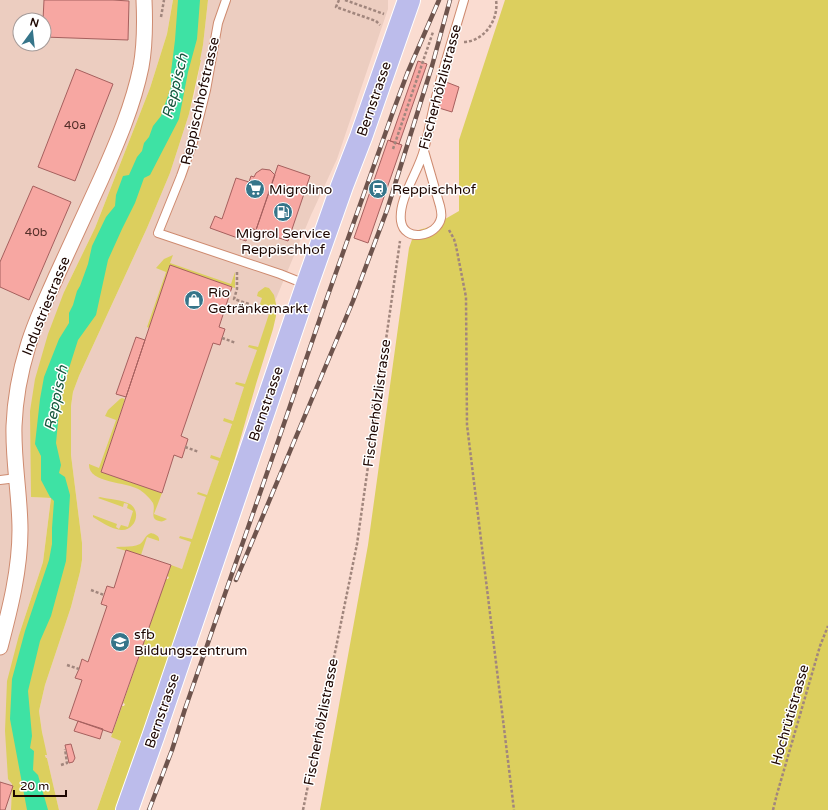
<svg xmlns="http://www.w3.org/2000/svg" width="828" height="810" viewBox="0 0 828 810" font-family="'Varela Round',sans-serif">
<style>
.built{fill:#eccdc0;fill-rule:evenodd}
.green{fill:#dccf5e}
.water{fill:#3ee2a4}
.building{fill:#f7a7a2;stroke:#a6605e}
.lines{fill:none;stroke-linecap:round;stroke-linejoin:round}
.lane-casing{stroke:#ce8b70;stroke-width:10}
.street-casing{stroke:#ce8b70;stroke-width:17}
.primary-casing{stroke:#fff;stroke-width:24}
.path{stroke:#a1867d;stroke-width:2.5;stroke-dasharray:3 2;stroke-linecap:butt}
.lane{stroke:#fff;stroke-width:8}
.street{stroke:#fff;stroke-width:15}
.primary{stroke:#bcbceb;stroke-width:22}
.rail-casing{stroke:#6e544d;stroke-width:4.5}
.rail{stroke:#fff;stroke-width:3;stroke-dasharray:9;stroke-linecap:butt}
.labels{text-anchor:middle;dominant-baseline:central;stroke-width:3;stroke-linejoin:round;paint-order:stroke}
.number-label{font-size:12px;fill:#542e28}
.street-label{font-size:14px;fill:#1d0600;stroke:#fff}
.poi-label{font-size:14px;fill:#1d0600;stroke:#fff;text-anchor:start}
.water-label{font-size:15px;font-style:italic;fill:#17563d;stroke:#fff}
</style>
<rect width="100%" height="100%" fill="#fadcd1"/>
<path class="built" d="M0,0H173L167,34L150,88L95,228L64,292L31,497L51,498L43,562L19,635L11,810H0ZM20,20H44V44H20Z
M208,0H388V9L337,159L311,215L270,313L182,569L170,566L111,737L121,740L97,810H59L47,758L46,759L39,711L45,685L71,607L80,572L82,560V543L71,455V406L73,392L79,376L147,228L170,173L189,114L195,93L201,60H200V55L203,45Z"/>
<path class="green" d="M173,0H208L203,45L200,60H201L189,114L170,173L147,228L79,376L73,392L71,406V455L82,543V560L80,572L71,607L45,685L39,711L42,732L47,755H45L46,758H47L59,810H11L12,784L8,779L5,731L7,681L19,635L43,562L51,498L31,497L30,411L35,379L48,334L64,292L95,228L150,88L167,34Z
M505,0H828V810H320L368,545L409,248L415,231L433,226L459,211V140Z
M173,255L170,263L231,284L235,272V288L170,266L149,328L147,327L166,272L156,268L164,259Z
M265,287L269,288L274,295L276,304V316L273,329L256,384L225,493L138,746L117,805L115,810H97L121,741L111,737L122,706H124L125,704L123,703L141,651H143L144,649L142,648L166,579H168L169,577L167,576L171,565L182,569L191,542L179,538L180,536L192,539L206,497L197,494L198,492L207,495L219,461L210,458L211,455L220,458L232,424L223,421L224,418L233,421L244,387L235,384L236,382L245,384L257,350L248,347L249,345L258,347L269,314L261,310L262,308L259,307L262,298L257,296L258,292Z
M122,398L125,399L101,472L162,493L154,514L167,519C164,521 162,522 159,521C149,519 156,510 153,503C150,498 144,493 140,490C126,481 88,484 89,464L99,468L116,420L105,416L108,410L120,399Z
M100,497C108,499 123,500 130,504C142,512 135,531 121,530C111,529 101,522 93,517V515L117,524L116,527L119,529L121,525L128,527L133,511L127,508L128,504L124,503L123,507L98,498Z
M151,533C155,534 160,536 159,541L147,537L141,555L116,548L117,547C125,546 132,548 140,544C145,540 145,535 151,533Z"/>
<path class="water" d="M178,0H200L197,39L188,72L179,119L150,175L144,178L135,203L122,229L108,260L96,315L78,340L64,384L59,412L56,443L61,465L59,473L65,477L70,495L66,561L51,616L40,641L28,691L32,736L30,748L34,751L33,770L38,775L48,810H27L10,719L12,679L25,631L49,560L52,544V528L54,501L50,497L41,480V456L35,444L40,399L44,377L59,339L69,323V313L73,305L77,291L80,286L88,264L92,246L106,217L115,206L116,195L123,176L129,175L137,157L142,151L144,143L149,137L153,126L161,116L171,87V72L175,40Z"/>
<path class="building" d="M44,0H113L129,1L128,40L44,37V20H43Z
M418,61L427,64L399,144L390,141Z
M76,69L113,84L75,181L38,167Z
M446,82L459,87L452,112L439,108Z
M388,140L402,145L368,243L354,238Z
M278,165L310,176L288,241L256,230Z
M262,169L270,170L275,175L256,230L251,228L246,241L210,228L215,216L222,219L236,178L249,182L251,176L254,177L256,173Z
M33,186L71,202L29,300L0,287V262Z
M170,265L232,287L219,327L225,329L222,338L220,345L213,343L181,436L188,439L182,458L174,455L162,493L101,472Z
M136,337L145,340L126,397L116,394Z
M126,550L171,565L112,733L69,718L82,680L75,678L79,669L82,659L88,662L107,606L101,604L107,586L114,588Z
M78,721L103,729L100,739L74,731Z
M71,744L75,758L73,762L69,763L65,745Z
M0,782L13,786L5,810H0Z"/>
<g class="lines">
<defs>
<path id="lane" d="M226,0L218,23L206,90L193,142L181,176L158,233L280,274L305,284
M424,151L440,206C441,210 442,214 441,218C437,237 404,243 401,221C398,199 419,171 424,150C429,131 432,112 437,93C445,62 455,31 464,0
M0,480L17,478"/>
<path id="street" d="M0,647C10,609 20,570 20,530C20,496 13,461 14,426C15,399 20,372 28,346C35,322 46,300 56,277C71,244 86,211 101,179C117,143 133,106 141,67C145,45 145,22 144,0"/>
<path id="primary" d="M127,810L153,737L307,285L342,186L361,137L409,0"/>
</defs>
<use href="#lane" class="lane-casing"/>
<use href="#street" class="street-casing"/>
<use href="#primary" class="primary-casing"/>
<path class="path" d="M339,0L336,7L376,21L380,25
M345,0L384,14
M161,17L164,0
M464,42C485,41 499,19 496,0
M393,149L433,32
M449,230L454,239L456,246L466,297L467,425L514,810
M237,272V289L234,299L249,304
M222,338L236,343
M185,447L199,452
M91,590L104,595
M67,665L79,669
M61,765L67,763L65,749
M303,810L357,544L400,241
M773,810L777,794L820,646L828,626"/>
<use href="#lane" class="lane"/>
<use href="#street" class="street"/>
<use href="#primary" class="primary"/>
<defs>
<path id="rail" d="M236,580L353,301L387,210L432,66L450,0
M149,810L172,750L185,709L275,450L328,295L394,109L407,74L439,0"/>
</defs>
<use href="#rail" class="rail-casing"/>
<use href="#rail" class="rail"/>
</g>
<defs>
<symbol id="supermarket-disc" viewBox="-11 -11 22 22"><circle r="9.5" fill="#36758a" stroke="#fff"/><path d="M-6-5.5h2.5l.6 2H6L4.5 2H-2.5L-4.4-4H-6ZM-1.5 3.2a1.3 1.3 0 1 0 .1 0ZM3 3.2a1.3 1.3 0 1 0 .1 0Z" fill="#fff"/></symbol>
<symbol id="station-disc" viewBox="-11 -11 22 22"><circle r="9.5" fill="#36758a" stroke="#fff"/><path d="M-3-6H3Q5-6 5-4V2Q5 4 3 4L4.5 6H3L1.5 4h-3L-3 6H-4.5L-3 4Q-5 4-5 2V-4Q-5-6-3-6ZM-3.5-4v3h7v-3ZM-3.5 1v1.5H-2V1ZM2 1v1.5H3.5V1Z" fill="#fff"/></symbol>
<symbol id="fuel-disc" viewBox="-11 -11 22 22"><circle r="9.5" fill="#36758a" stroke="#fff"/><path d="M-5.5-6h7V0h2V4h1.3V-2.5L3-4.5l.8-.8L6-3V5H2.5V1h-1V6h-7ZM-4.2-4.7v3.2H.2V-4.7Z" fill="#fff"/></symbol>
<symbol id="shop-disc" viewBox="-11 -11 22 22"><circle r="9.5" fill="#36758a" stroke="#fff"/><path d="M-5-2.5h2.3a2.7 3.5 0 0 1 5.4 0H5L5.5 6h-11ZM-1.5-2.5h3a1.5 2.3 0 0 0-3 0Z" fill="#fff"/></symbol>
<symbol id="school-disc" viewBox="-11 -11 22 22"><circle r="9.5" fill="#36758a" stroke="#fff"/><path d="M0-5L7-2L0 1L-7-2ZM-4 1L0 2.5L4 1V4Q0 6-4 4Z" fill="#fff"/></symbol>
</defs>
<g fill-rule="evenodd">
<use href="#supermarket-disc" x="244" y="178" width="22" height="22"/>
<use href="#station-disc" x="367" y="178" width="22" height="22"/>
<use href="#fuel-disc" x="272" y="201" width="22" height="22"/>
<use href="#shop-disc" x="183" y="289" width="22" height="22"/>
<use href="#school-disc" x="109" y="631" width="22" height="22"/>
</g>
<g class="labels">
<g class="number-label">
<text x="75" y="125">40a</text>
<text x="36" y="232">40b</text>
</g>
<g class="street-label">
<text transform="translate(440 87) rotate(-75)">Fischerhölzlistrasse</text>
<text transform="translate(374 99) rotate(-71)">Bernstrasse</text>
<text transform="translate(200 101) rotate(-77)">Reppischhofstrasse</text>
<text transform="translate(46 306) rotate(-68)">Industriestrasse</text>
<text transform="translate(377 403) rotate(-82)">Fischerhölzlistrasse</text>
<text transform="translate(266 404) rotate(-71)">Bernstrasse</text>
<text transform="translate(162 711) rotate(-71)">Bernstrasse</text>
<text transform="translate(790 715) rotate(-74)">Hochrütistrasse</text>
<text transform="translate(321 722) rotate(-79)">Fischerhölzlistrasse</text>
</g>
<g class="poi-label">
<text x="269" y="189">Migrolino</text>
<text x="392" y="189">Reppischhof</text>
<text x="283" y="233" text-anchor="middle">Migrol Service<tspan x="283" dy="16">Reppischhof</tspan></text>
<text x="208" y="292">Rio<tspan x="208" dy="16">Getränkemarkt</tspan></text>
<text x="134" y="634">sfb<tspan x="134" dy="16">Bildungszentrum</tspan></text>
</g>
<g class="water-label">
<text transform="translate(175 86) rotate(-76)">Reppisch</text>
<text transform="translate(56 398) rotate(-78)">Reppisch</text>
</g>
</g>
<g transform="translate(32 32) rotate(15)"><circle r="19" fill="#ffffff" stroke="#a59b99"/>
<path d="M0-3L7 15L0 10L-7 15Z" fill="#36758a"/>
<text y="-6" font-size="11" font-weight="bold" text-anchor="middle" fill="#1d0600">N</text>
</g>
<path d="M14 790v6h52v-6" fill="none" stroke="#1d0600" stroke-width="2"/>
<text x="20" y="790" font-size="12" fill="#1d0600" stroke="#ffffff" stroke-width="3" paint-order="stroke">20 m</text>
</svg>
